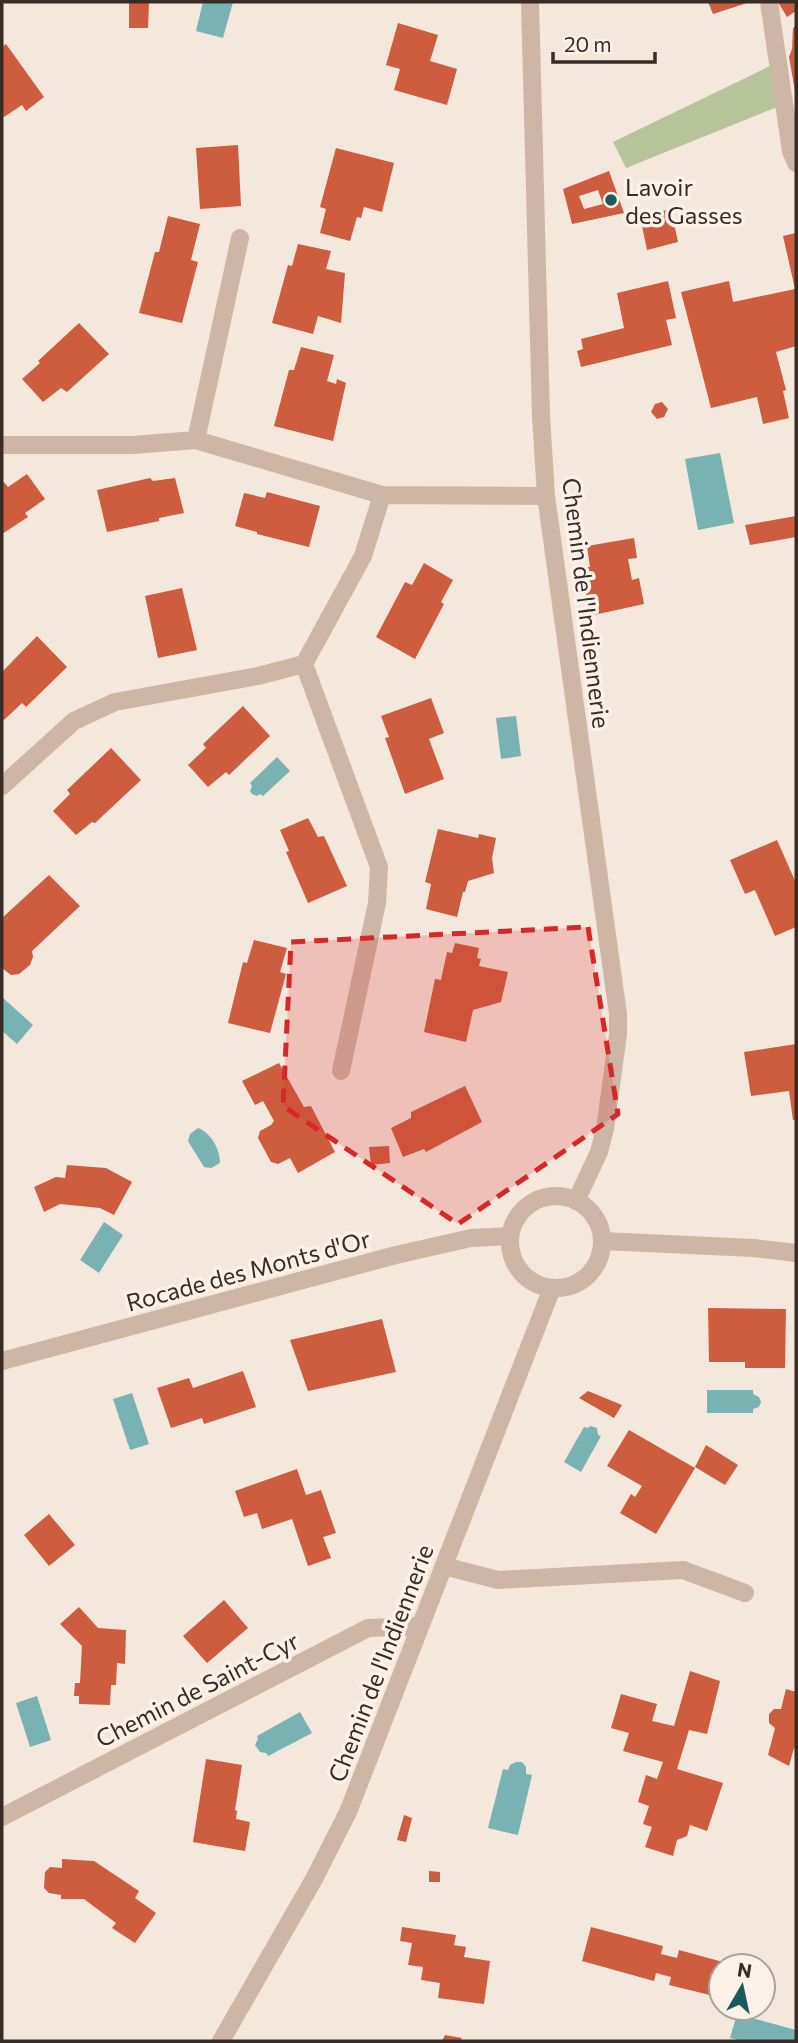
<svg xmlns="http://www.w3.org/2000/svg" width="798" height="2043" viewBox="0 0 798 2043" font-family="Commissioner,sans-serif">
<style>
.green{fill:#b7c49a}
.water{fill:#78b2b3}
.building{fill:#ce5d3f;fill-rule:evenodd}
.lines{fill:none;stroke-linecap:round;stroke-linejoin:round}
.minor{stroke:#cdb6a6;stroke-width:18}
.marked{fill:#d62828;fill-opacity:0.2;stroke:#d62828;stroke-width:5;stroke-dasharray:14 9;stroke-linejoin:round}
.poi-dot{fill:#1a5a5d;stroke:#fbf1e8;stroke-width:2.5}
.labels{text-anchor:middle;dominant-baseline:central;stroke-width:7;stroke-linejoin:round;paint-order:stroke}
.poi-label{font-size:24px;fill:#382c27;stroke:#fbf1e8;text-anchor:start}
.street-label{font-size:24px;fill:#382c27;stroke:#fbf1e8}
</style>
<rect width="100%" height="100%" fill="#f4e7db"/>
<path class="green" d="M770,66L777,107L626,168L613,142Z"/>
<path class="water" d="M203,2H233L223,38L196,31Z
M720,453L734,523L698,530L685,459Z
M516,716L521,756L501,759L496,718Z
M277,757L290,771L263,796L260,794L257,796L252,794L250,791L252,786L250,783Z
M2,997L33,1025L17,1044L2,1031Z
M198,1128C211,1133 220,1149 220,1163L211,1168L204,1167L188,1141L190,1134Z
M104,1222L123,1235L99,1273L80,1260Z
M707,1390H753V1394L759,1397L761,1402L759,1407L753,1409V1413H707Z
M132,1393L149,1444L130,1450L113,1399Z
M590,1426L597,1428L598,1435L601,1436L581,1472L564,1462L584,1427L588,1428Z
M37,1696L51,1740L30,1747L16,1703Z
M300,1712L312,1733L268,1756L266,1753L260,1752L255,1745L258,1739L257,1736Z
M516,1762H522L526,1767V1774L532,1775L518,1835L488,1828L503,1769L508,1770L510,1765Z
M737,2014L796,2030V2041H743L730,2038Z"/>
<path class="building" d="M129,2H149L148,28H129Z
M708,2H750L713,14Z
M778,2H796V11L787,17Z
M398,23L438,35L430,61L457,69L447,105L394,90L400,69L386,65Z
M796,26V91H795L789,57L792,49L793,28Z
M6,44L44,97L26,111L22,105L4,117L2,114V47Z
M238,145L241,206L200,209L196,148Z
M336,148L394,163L382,212L364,207L361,218L357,217L350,241L320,233L326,209L320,207Z
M609,171L624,213L572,224L563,189ZM598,190L603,204L584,209L579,196Z
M671,209L678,242L647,250L640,216Z
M168,216L200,224L191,260L198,262L182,323L139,313L155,252H159Z
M796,233V346L776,352L786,390L783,391L789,418L763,424L757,397L711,408L681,292L729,281L733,302L795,289L783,236Z
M298,244L331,251L326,269L345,273L341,323L318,316L313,334L272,323L288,265L292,266Z
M668,281L676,318L666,320L672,345L581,367L577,351L583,349L581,339L624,328L617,293Z
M79,323L109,354L67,392L61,388L43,402L22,379L40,363L38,361Z
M301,347L334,355L327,381L336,384L337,379L346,383L333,441L274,426L289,370H294Z
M662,402L668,409L664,417L657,419L651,412L655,404Z
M27,474L45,499L25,513L28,517L2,534V484L4,482L8,487Z
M150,478L153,481L175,478L184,513L159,518V521L107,532L97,490Z
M267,492L320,506L309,547L257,534V532L235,526L244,493L265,498Z
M796,516V537L750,545L745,525Z
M634,538L637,558L628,559L632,580L639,578L644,604L589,616L583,574L586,567H590L587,546Z
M424,563L453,580L441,602L444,604L415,659L376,637L405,582L412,585Z
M182,588L197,650L158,658L145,596Z
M37,636L67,667L26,707L22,703L4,720L2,718V672Z
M431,698L444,733L429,739L444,779L405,794L385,738L389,737L381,716Z
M243,706L270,736L229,775L226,772L208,787L188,765L206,748L203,744Z
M111,748L141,780L95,823L92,822L76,835L53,811L70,794L67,790Z
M308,818L318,837L324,836L347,886L308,903L286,852L289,851L280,830Z
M438,829L478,838L479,834L496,838L492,858L494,873L468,881L465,892H463L457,917L426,909L431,884L425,882Z
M777,840L796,883V927L775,936L755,890L745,894L730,860Z
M49,875L80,906L32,951L33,957L30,965L19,974L11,975L2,968V918Z
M254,940L287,948L280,972L286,974L270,1033L228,1023L243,962L247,963Z
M455,943L479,948L477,958L481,959L479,966L508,972L501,1002L473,1010L466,1042L424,1032L435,979L441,980L447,952L452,953Z
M796,1044V1120H793L789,1091L751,1096L744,1052Z
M279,1063L304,1107L311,1106L335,1152L298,1173L290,1158L278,1164L271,1162L258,1138L260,1131L271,1125L274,1121L263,1101L255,1105L242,1081Z
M465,1086L482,1122L426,1152L424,1149L403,1157L391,1128L411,1118V1112Z
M389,1146L390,1163L371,1165L369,1147Z
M67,1165L106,1168L132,1182L114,1215L100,1208L60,1204L44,1212L34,1187L56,1177L65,1178Z
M708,1308L786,1309L785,1368H745V1362H709Z
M382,1319L396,1372L308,1391L290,1340Z
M243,1371L256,1407L204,1424L202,1418L171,1428L157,1388L189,1378L193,1388Z
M588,1391L622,1405L614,1418L579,1398Z
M629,1430L695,1468L656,1534L620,1513L631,1494L635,1497L642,1486L607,1466Z
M706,1445L738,1465L725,1485L695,1467Z
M297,1469L306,1495L321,1490L336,1533L323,1537L331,1558L308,1566L292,1519L262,1529L257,1513L244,1517L235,1491Z
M49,1514L75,1545L49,1566L24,1535Z
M224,1600L248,1628L207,1663L183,1636Z
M79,1607L98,1628L126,1630L125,1664L117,1663L116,1685H111L110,1705L79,1704V1696H74L75,1683H80L82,1646L60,1624Z
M690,1671L720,1681L707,1734L689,1730L677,1769L723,1783L707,1831L690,1825L687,1836L677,1840L673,1856L645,1847L652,1827L643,1824L649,1806L638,1802L646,1775L657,1779L663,1762L623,1751L629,1733L611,1728L621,1694L657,1704L652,1721L674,1726Z
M786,1689L796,1692V1749L794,1748L789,1766L768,1755L775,1728L769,1723V1714L774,1709H781Z
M206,1759L242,1765L235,1810L237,1811L236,1819L250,1822L245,1851L193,1842Z
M404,1815L412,1818L406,1842L397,1840Z
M62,1859L94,1861L139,1891L135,1898L156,1913L135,1943L112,1928L116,1923L84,1899H61V1895L49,1893L44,1888L45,1872L50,1867L62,1868Z
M429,1871L440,1872V1882H429Z
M402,1927L456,1935L454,1945L466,1947L464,1957L490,1961L484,2004L438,1998L440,1983L421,1980L423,1967L408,1965L412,1943L400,1941Z
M591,1927L663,1946L661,1954L677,1958L679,1950L723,1962L714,1996L669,1985L671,1977L656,1973L654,1981L582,1961Z
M445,2035L462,2038L460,2041H442Z"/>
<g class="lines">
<path class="minor" d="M530,2L541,416L546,496L618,1014V1034L605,1129L599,1152L576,1201
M769,2L791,151L796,163
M196,440L240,238
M2,445H133L196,440L382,495L546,496
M304,664L379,867L377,903L341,1071
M2,786L74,721L115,702L258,676L304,664L363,556L382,495
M510 1242a46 46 0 1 1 92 0a46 46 0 1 1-92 0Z
M602,1241L754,1248L796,1253
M2,1361L396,1255L471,1238L510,1236
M444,1566L498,1580L683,1570L745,1593
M2,1817L368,1628L420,1626
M221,2041L314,1879L348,1812L552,1288"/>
</g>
<path class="marked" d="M588,927L618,1114L458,1224L283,1106L291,942Z"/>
<circle class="poi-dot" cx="611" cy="200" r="7"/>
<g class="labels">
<g class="poi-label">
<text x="625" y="186">Lavoir<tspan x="625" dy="28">des Gasses</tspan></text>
</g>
<g class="street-label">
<text transform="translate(587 603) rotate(83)">Chemin de l'Indiennerie</text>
<text transform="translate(248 1270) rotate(-15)">Rocade des Monts d'Or</text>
<text transform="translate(380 1663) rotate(-69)">Chemin de l'Indiennerie</text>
<text transform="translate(197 1689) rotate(-27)">Chemin de Saint-Cyr</text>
</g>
</g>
<rect width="798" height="2043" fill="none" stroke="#382c27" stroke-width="7"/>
<g transform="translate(742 1987) rotate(9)"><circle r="33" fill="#fbf1e8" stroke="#ada29b" stroke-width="2"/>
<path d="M0-5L12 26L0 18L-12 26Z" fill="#1a5a5d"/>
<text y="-10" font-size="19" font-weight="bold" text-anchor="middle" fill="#382c27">N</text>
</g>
<path d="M553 52v10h102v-10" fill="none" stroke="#382c27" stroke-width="3.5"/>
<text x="564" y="52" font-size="21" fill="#382c27" stroke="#fbf1e8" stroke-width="5" paint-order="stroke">20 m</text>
</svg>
